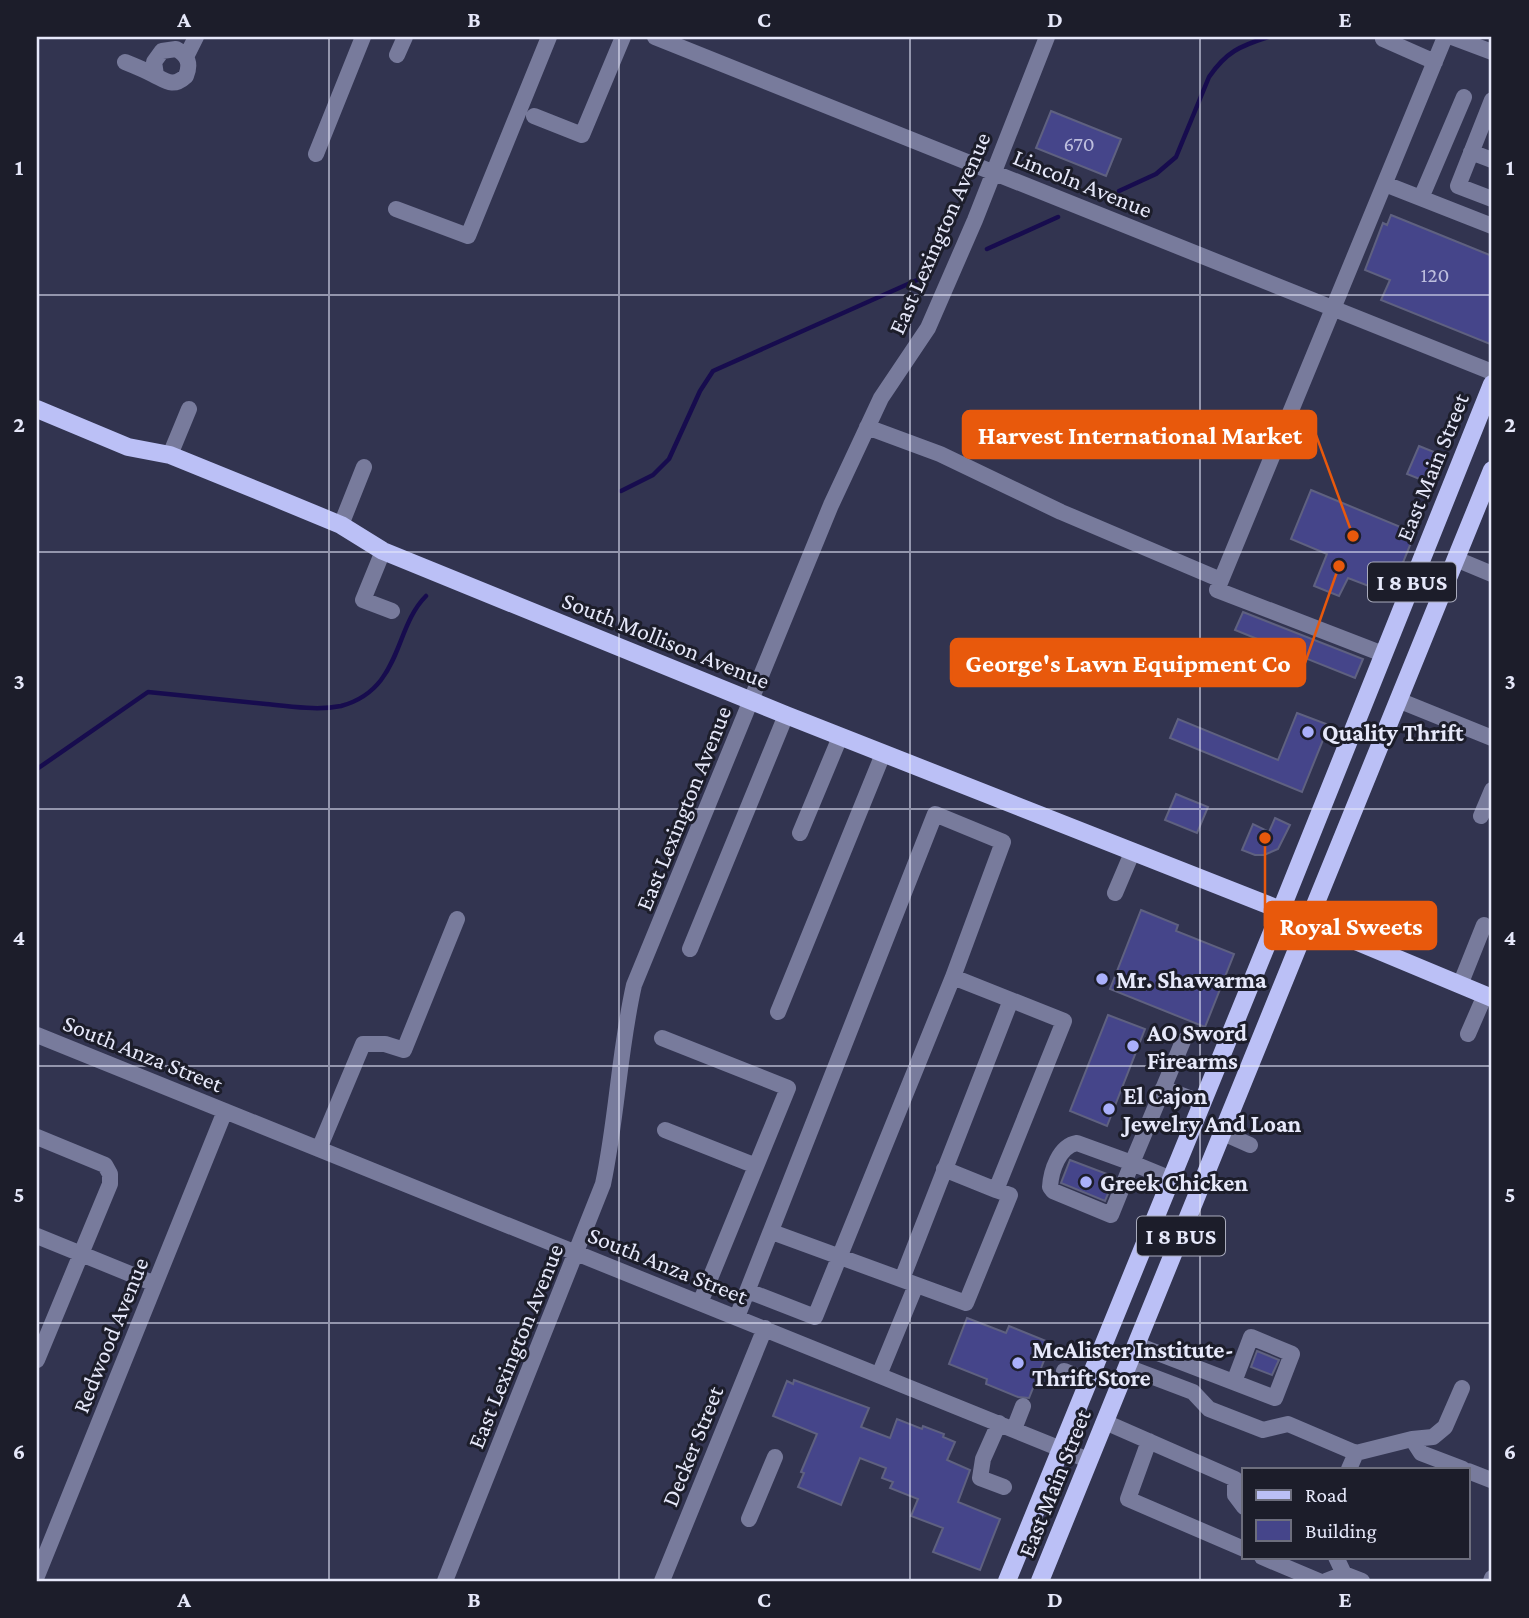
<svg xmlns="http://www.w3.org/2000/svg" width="1529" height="1618" viewBox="0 0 1529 1618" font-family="'Crimson Pro',serif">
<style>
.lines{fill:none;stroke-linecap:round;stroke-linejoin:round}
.stream{stroke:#170c4e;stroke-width:4.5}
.building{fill:#45458a;stroke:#5f6180;stroke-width:2}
.minor{stroke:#787b9c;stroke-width:16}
.major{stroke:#bbc0f6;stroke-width:18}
.grid{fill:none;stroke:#e6e8fa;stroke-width:2;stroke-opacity:0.55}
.poi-dot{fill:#aab0fb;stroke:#1c1d2a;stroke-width:2.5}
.labels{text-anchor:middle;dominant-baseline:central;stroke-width:6;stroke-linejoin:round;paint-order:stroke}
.number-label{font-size:21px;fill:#bebfde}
.shield{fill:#1c1d2a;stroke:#a9abbc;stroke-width:2}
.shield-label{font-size:23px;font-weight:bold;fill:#e6e8fa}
.street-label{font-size:24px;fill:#e6e8fa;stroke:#1c1d2a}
.poi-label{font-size:24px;font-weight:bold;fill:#e6e8fa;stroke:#1c1d2a;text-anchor:start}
.leader{fill:none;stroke:#e8590c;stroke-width:2.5}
.callout-dot{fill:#e8590c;stroke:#1c1d2a;stroke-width:2.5}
.callout{fill:#e8590c;stroke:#e8590c;stroke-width:2.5}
.callout-label{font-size:26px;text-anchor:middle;font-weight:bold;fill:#fff}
.neatline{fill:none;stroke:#e6e8fa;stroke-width:2.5}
.grid-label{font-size:23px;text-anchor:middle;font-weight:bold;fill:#e6e8fa}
</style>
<rect width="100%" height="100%" fill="#323450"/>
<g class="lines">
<path class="stream" d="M1119,191L1156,174L1176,157L1209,77C1226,52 1240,46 1268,37
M987,249L1058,217
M621,491L653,475L669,459L700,391L713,371L926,276
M37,769L148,692C188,696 227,700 266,704C291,706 316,711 341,706C356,702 371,693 381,680C401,654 403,619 426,596"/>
</g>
<path class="building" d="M1051,111L1121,139L1106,176L1036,148Z
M1391,215L1492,256V337L1490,344L1381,300L1390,280L1365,270L1383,223L1387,225Z
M1419,446L1439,454L1427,482L1407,474Z
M1311,490L1415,533L1395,582L1392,581L1387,593L1348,578L1339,596L1314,586L1327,554L1291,539Z
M1243,612L1363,659L1355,678L1235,630Z
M1297,713L1329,725L1302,792L1170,738L1178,719L1278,760Z
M1176,794L1208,807L1197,833L1165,820Z
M1275,818L1290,825L1278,849L1264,855H1255L1242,850L1253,824L1269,832Z
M1141,910L1178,925L1176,931L1234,954L1205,1027L1110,989Z
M1108,1015L1145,1029L1107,1126L1070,1111Z
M1070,1160L1115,1177L1105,1201L1061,1183Z
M967,1318L1006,1333L1009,1326L1051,1343L1029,1398L1018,1397L986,1384L987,1379L949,1364Z
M1257,1351L1279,1360L1272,1375L1251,1367Z
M794,1380L869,1408L861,1427L890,1438L897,1419L922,1429L923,1426L944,1434L943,1437L955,1442L947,1460L970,1470L958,1502L1000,1519L980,1570L933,1552L943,1528L911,1516L918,1499L890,1488L893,1482L882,1478L886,1468L860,1458L841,1505L798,1487L804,1473L801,1472L817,1434L773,1416L787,1381L793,1384Z"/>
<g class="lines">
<path class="minor" d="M655,37L1492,372
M1384,37L1383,39L1435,62
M1452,37L1492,52
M397,55L405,37
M186,57L196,37
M125,62C135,66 145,70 154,75C166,81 173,88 186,76C191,64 188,55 176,49L162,51L154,62L156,75
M1492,100L1458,186L1492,199
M534,116L582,135L623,37
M1471,152L1492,160
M316,154L363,37
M1385,184L1492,226
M1421,198L1464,97
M396,209L468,236L549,37
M867,427L940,454L1061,512L1221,580
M170,455L189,409
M341,525L364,467
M383,551L363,600L392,611
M1456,559L1492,574
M1383,654L1217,590L1445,37
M1398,700L1492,738
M1481,816L1492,790
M800,833L840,737
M1115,893L1132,853
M690,949L786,715
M1460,985L1484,925
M778,1012L883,754
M1468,1034L1485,995
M37,1035L1088,1460
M662,1038L788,1088L700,1303
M1163,1088L1202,1103
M665,1130L756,1166
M1223,1133L1250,1145
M37,1137L105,1165L110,1174V1184L37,1360
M1077,1143L1132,1163L1111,1215L1053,1191L1050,1187C1051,1171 1059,1146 1077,1143Z
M319,1149L363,1044H385L404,1050L457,919
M944,1169L996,1190
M1171,1179L1132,1163L1183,1041
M772,1232L966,1303L1010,1195L996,1190L1064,1021L953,977
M37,1236L155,1284
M902,1279L1011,1000
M737,1317L935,814L1003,842L953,977L815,1317L748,1291
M1137,1345L1275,1398L1292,1354L1251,1337L1234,1382
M1127,1367L1193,1392L1209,1409L1263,1430L1288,1424L1356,1453L1412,1439L1433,1437L1445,1427L1462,1388
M1064,1371L1088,1381
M879,1375L916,1285
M1105,1422L1235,1479V1495L1244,1507
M999,1423L983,1459L980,1478L1004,1487
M1014,1429L1023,1406
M1412,1439L1421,1453L1463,1469
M1149,1441L1128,1499L1244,1549
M1349,1469L1356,1453
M1468,1471L1491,1480
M749,1519L775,1457
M1262,1557L1319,1581
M1336,1557L1344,1574
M37,1576L225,1111
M445,1581L603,1184C617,1118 619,1051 634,985L831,505L881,398L928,328L975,220L1047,37
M662,1581L765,1328
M1326,1581L1344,1574L1362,1581
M1491,1581L1492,1578"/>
<path class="major" d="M37,409L128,447L170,455L271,496L341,525L383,551L786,715L1281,910L1492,998
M1007,1581L1281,910L1492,384
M1040,1581L1492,470"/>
</g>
<path class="grid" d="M329,37V1581M619,37V1581M910,37V1581M1200,37V1581M37,295H1492M37,552H1492M37,809H1492M37,1066H1492M37,1323H1492"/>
<g class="poi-dot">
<circle cx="1308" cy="732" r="7"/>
<circle cx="1102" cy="979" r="7"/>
<circle cx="1133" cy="1046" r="7"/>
<circle cx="1109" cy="1109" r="7"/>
<circle cx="1086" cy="1182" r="7"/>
<circle cx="1018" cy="1363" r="7"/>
</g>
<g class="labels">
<g class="number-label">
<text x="1079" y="144">670</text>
<text x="1435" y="275">120</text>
</g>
<g class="shield">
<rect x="1368" y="562.5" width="88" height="39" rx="5"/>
<rect x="1137" y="1216.5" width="88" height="39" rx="5"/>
</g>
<g class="shield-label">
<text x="1412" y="582">I 8 BUS</text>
<text x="1181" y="1236">I 8 BUS</text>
</g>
<g class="street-label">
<text transform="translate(1083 183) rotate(22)">Lincoln Avenue</text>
<text transform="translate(939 233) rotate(-66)">East Lexington Avenue</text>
<text transform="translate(1432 467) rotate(-68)">East Main Street</text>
<text transform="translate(666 640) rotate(22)">South Mollison Avenue</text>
<text transform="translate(683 808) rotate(-68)">East Lexington Avenue</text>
<text transform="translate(143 1053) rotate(22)">South Anza Street</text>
<text transform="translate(668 1265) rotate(22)">South Anza Street</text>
<text transform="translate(110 1335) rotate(-68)">Redwood Avenue</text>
<text transform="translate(515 1346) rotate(-68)">East Lexington Avenue</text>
<text transform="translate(692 1446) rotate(-68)">Decker Street</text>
<text transform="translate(1054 1483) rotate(-68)">East Main Street</text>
</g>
<g class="poi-label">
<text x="1322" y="732">Quality Thrift</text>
<text x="1116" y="979">Mr. Shawarma</text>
<text x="1147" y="1032">AO Sword<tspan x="1147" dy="28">Firearms</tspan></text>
<text x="1123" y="1095">El Cajon<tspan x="1123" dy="28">Jewelry And Loan</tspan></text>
<text x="1100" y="1182">Greek Chicken</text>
<text x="1032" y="1349">McAlister Institute-<tspan x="1032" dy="28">Thrift Store</tspan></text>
</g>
</g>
<path class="leader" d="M1353 536L1316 435M1339 566L1305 663M1265 838L1265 926"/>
<g class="callout-dot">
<circle cx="1353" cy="536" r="7"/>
<circle cx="1339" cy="566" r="7"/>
<circle cx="1265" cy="838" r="7"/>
</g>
<g class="callout">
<rect x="963" y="411" width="353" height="47" rx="7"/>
<rect x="951" y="639" width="354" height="47" rx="7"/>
<rect x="1265" y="902" width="171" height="47" rx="7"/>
</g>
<g class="callout-label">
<text x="1140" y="444">Harvest International Market</text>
<text x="1128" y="672">George's Lawn Equipment Co</text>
<text x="1351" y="935">Royal Sweets</text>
</g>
<rect width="1529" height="1618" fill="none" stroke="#1c1d2a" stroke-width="77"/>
<rect x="1242" y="1468" width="228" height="91" fill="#1c1d2a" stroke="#6d6e7d" stroke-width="2"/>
<rect x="1256" y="1490" width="35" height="10" fill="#bbc0f6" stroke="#6d6e7d" stroke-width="2"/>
<text x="1305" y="1502" font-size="21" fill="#e6e8fa">Road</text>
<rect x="1256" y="1520" width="35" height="21" fill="#45458a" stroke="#6d6e7d" stroke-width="2"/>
<text x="1305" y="1538" font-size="21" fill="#e6e8fa">Building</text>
<rect x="38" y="38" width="1452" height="1542" class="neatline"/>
<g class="grid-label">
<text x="184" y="27">A</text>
<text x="474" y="27">B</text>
<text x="764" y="27">C</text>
<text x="1055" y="27">D</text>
<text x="1345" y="27">E</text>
<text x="19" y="175">1</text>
<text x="1510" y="175">1</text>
<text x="19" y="432">2</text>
<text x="1510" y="432">2</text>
<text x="19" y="689">3</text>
<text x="1510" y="689">3</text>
<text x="19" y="945">4</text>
<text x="1510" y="945">4</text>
<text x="19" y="1202">5</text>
<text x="1510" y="1202">5</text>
<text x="19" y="1459">6</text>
<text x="1510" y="1459">6</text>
<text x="184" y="1607">A</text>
<text x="474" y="1607">B</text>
<text x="764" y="1607">C</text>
<text x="1055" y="1607">D</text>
<text x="1345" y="1607">E</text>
</g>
</svg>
